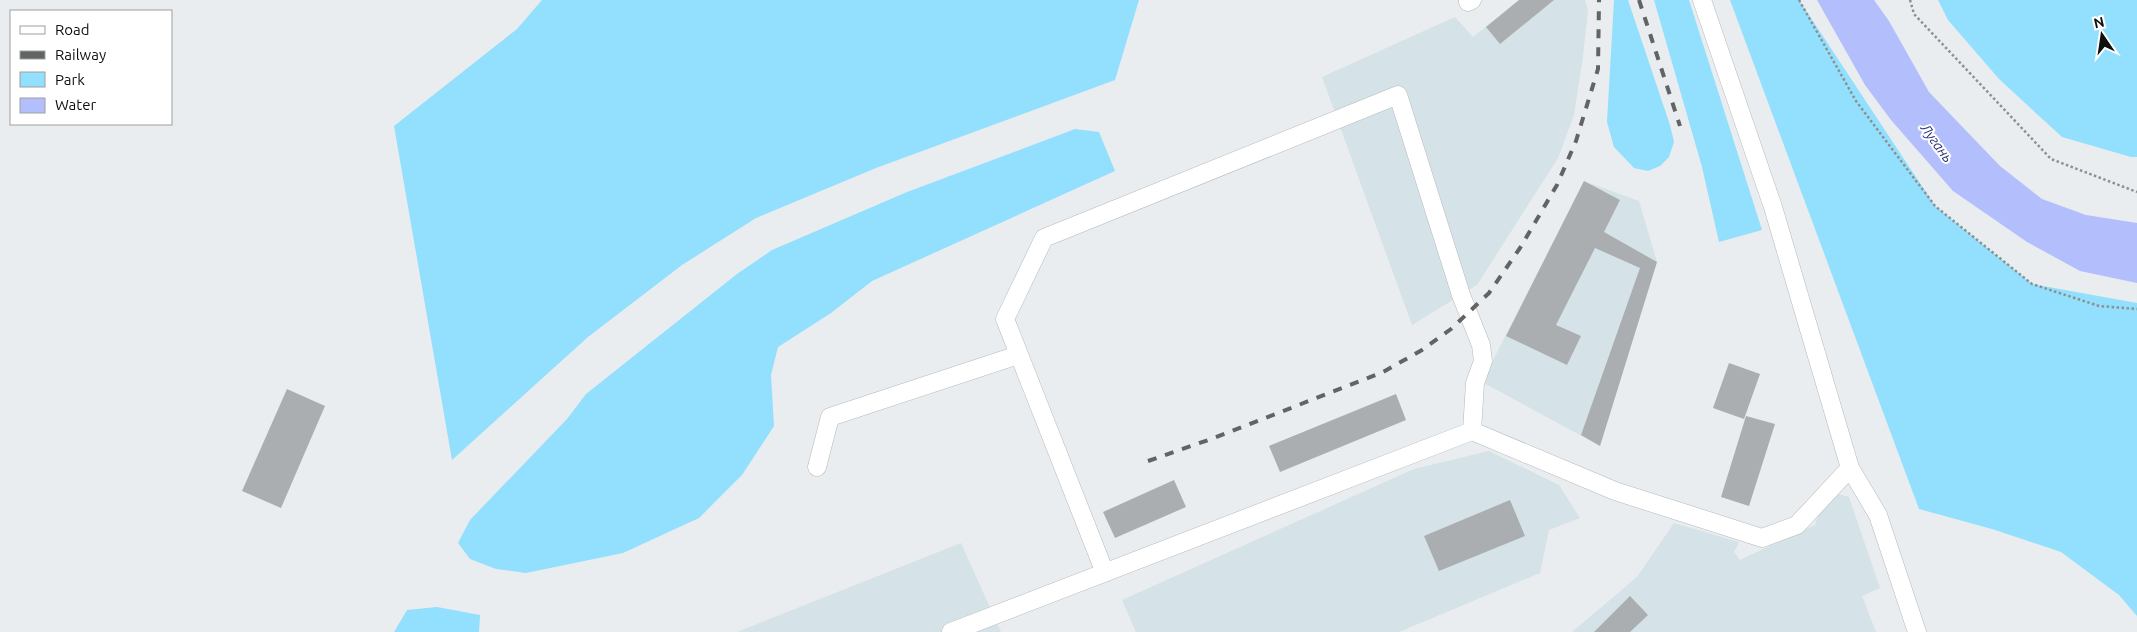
<svg xmlns="http://www.w3.org/2000/svg" width="2137" height="632" viewBox="0 0 2137 632" font-family="Ubuntu,sans-serif">
<style>
.built{fill:#d5e2e7}
.green{fill:#92dffe}
.water{fill:#b3bffd}
.building{fill:#abaeb1}
.lines{fill:none;stroke-linecap:round;stroke-linejoin:round}
.minor-casing{stroke:#b6babc;stroke-width:19}
.path{stroke:#8d9091;stroke-width:2.5;stroke-dasharray:2.5 2.5;stroke-linecap:butt}
.minor{stroke:#fff;stroke-width:18}
.rail{stroke:#616465;stroke-width:4;stroke-dasharray:9 9;stroke-linecap:butt}
.labels{text-anchor:middle;dominant-baseline:central;stroke-width:4;stroke-linejoin:round;paint-order:stroke}
.water-label{font-size:14px;font-style:italic;fill:#2c3178;stroke:#fff}
</style>
<rect width="100%" height="100%" fill="#e9edef"/>
<path class="built" d="M1519,0H1585L1588,10L1583,57L1574,115L1558,158L1477,285L1412,325L1322,77L1455,17L1473,37Z
M1584,181L1639,201L1657,262L1600,446L1482,382Z
M1489,451L1559,485L1580,518L1549,530L1540,573L1399,632H1136L1122,600L1414,469Z
M1838,494L1849,497L1880,588L1862,596L1876,632H1572L1637,577L1674,523L1739,542L1734,552L1740,560L1815,525L1819,512L1830,498Z
M961,543L1001,632H737Z"/>
<path class="green" d="M542,0H1139L1115,80L876,168L756,218L682,265L588,337L452,460L394,126L517,29Z
M1614,0H1628L1670,125L1674,142L1669,157L1660,166L1648,171L1634,168L1614,147L1607,122Z
M1654,0H1689L1762,230L1719,242L1702,167Z
M1730,0H1799L1935,206L2032,284L2137,303V616L2119,595L2061,552L1992,529L1919,509Z
M1938,0H2137V157H2131L2062,137L1999,79L1948,20Z
M1075,129L1099,132L1115,171L872,281L831,313L778,347L771,375L774,426L742,475L699,518L623,553L526,573L496,569L470,559L458,543L470,520L567,419L586,394L737,274L772,250L907,192Z
M437,607L480,615L479,632H394L407,610Z"/>
<path class="water" d="M1817,0H1874L1889,21L1929,92L2000,166L2042,199L2086,215L2137,223V283L2080,271L2027,242L1953,191L1891,120L1865,85Z"/>
<path class="building" d="M1519,0H1554L1500,44L1486,27Z
M1584,181L1620,200L1604,232L1657,262L1600,446L1581,435L1640,268L1595,248L1556,325L1581,336L1567,365L1506,336Z
M1729,363L1760,374L1744,419L1713,408Z
M287,389L325,406L281,508L242,491Z
M1396,394L1406,420L1280,472L1269,446Z
M1746,416L1775,424L1749,506L1721,497Z
M1174,480L1186,507L1115,538L1103,512Z
M1510,500L1525,536L1439,571L1424,536Z
M1630,596L1648,615L1630,632H1594Z"/>
<g class="lines">
<defs>
<path id="minor" d="M1702,0L1773,207L1850,468L1878,515L1917,632
M1468,2L1472,0
M817,467L830,417L1018,355
M1105,573L1005,319L1044,238L1398,95L1461,295L1481,345L1483,361L1475,383L1472,431
M951,632L1472,431L1615,491L1762,538L1797,525L1850,468"/>
</defs>
<use href="#minor" class="minor-casing"/>
<path class="path" d="M1799,0L1856,101L1935,206L2032,284L2099,306L2137,309
M1910,0L1914,14L2051,159L2137,192"/>
<use href="#minor" class="minor"/>
<path class="rail" d="M1639,0L1680,126
M1148,461L1214,438L1383,372L1422,350L1451,329L1489,293L1520,248L1557,185L1576,141L1598,69L1599,0"/>
</g>
<g class="labels">
<g class="water-label">
<text transform="translate(1937 143) rotate(54)">Лугань</text>
</g>
</g>
<rect x="10" y="10" width="162" height="115" fill="#ffffff" stroke="#9f9f9f"/>
<rect x="20" y="26" width="25" height="8" fill="#ffffff" stroke="#9f9f9f"/>
<text x="55" y="35" font-size="15" fill="#0e1010">Road</text>
<rect x="20" y="51" width="25" height="8" fill="#616465" stroke="#9f9f9f"/>
<text x="55" y="60" font-size="15" fill="#0e1010">Railway</text>
<rect x="20" y="72" width="25" height="15" fill="#92dffe" stroke="#9f9f9f"/>
<text x="55" y="85" font-size="15" fill="#0e1010">Park</text>
<rect x="20" y="98" width="25" height="15" fill="#b3bffd" stroke="#9f9f9f"/>
<text x="55" y="110" font-size="15" fill="#0e1010">Water</text>
<g transform="translate(2102 35) rotate(347)" stroke="#ffffff" stroke-width="4" paint-order="stroke">
<path d="M0-4L9 19L0 12L-9 19Z" fill="#0e1010"/>
<text y="-8" font-size="14" font-weight="bold" text-anchor="middle" fill="#0e1010">N</text>
</g>
</svg>
